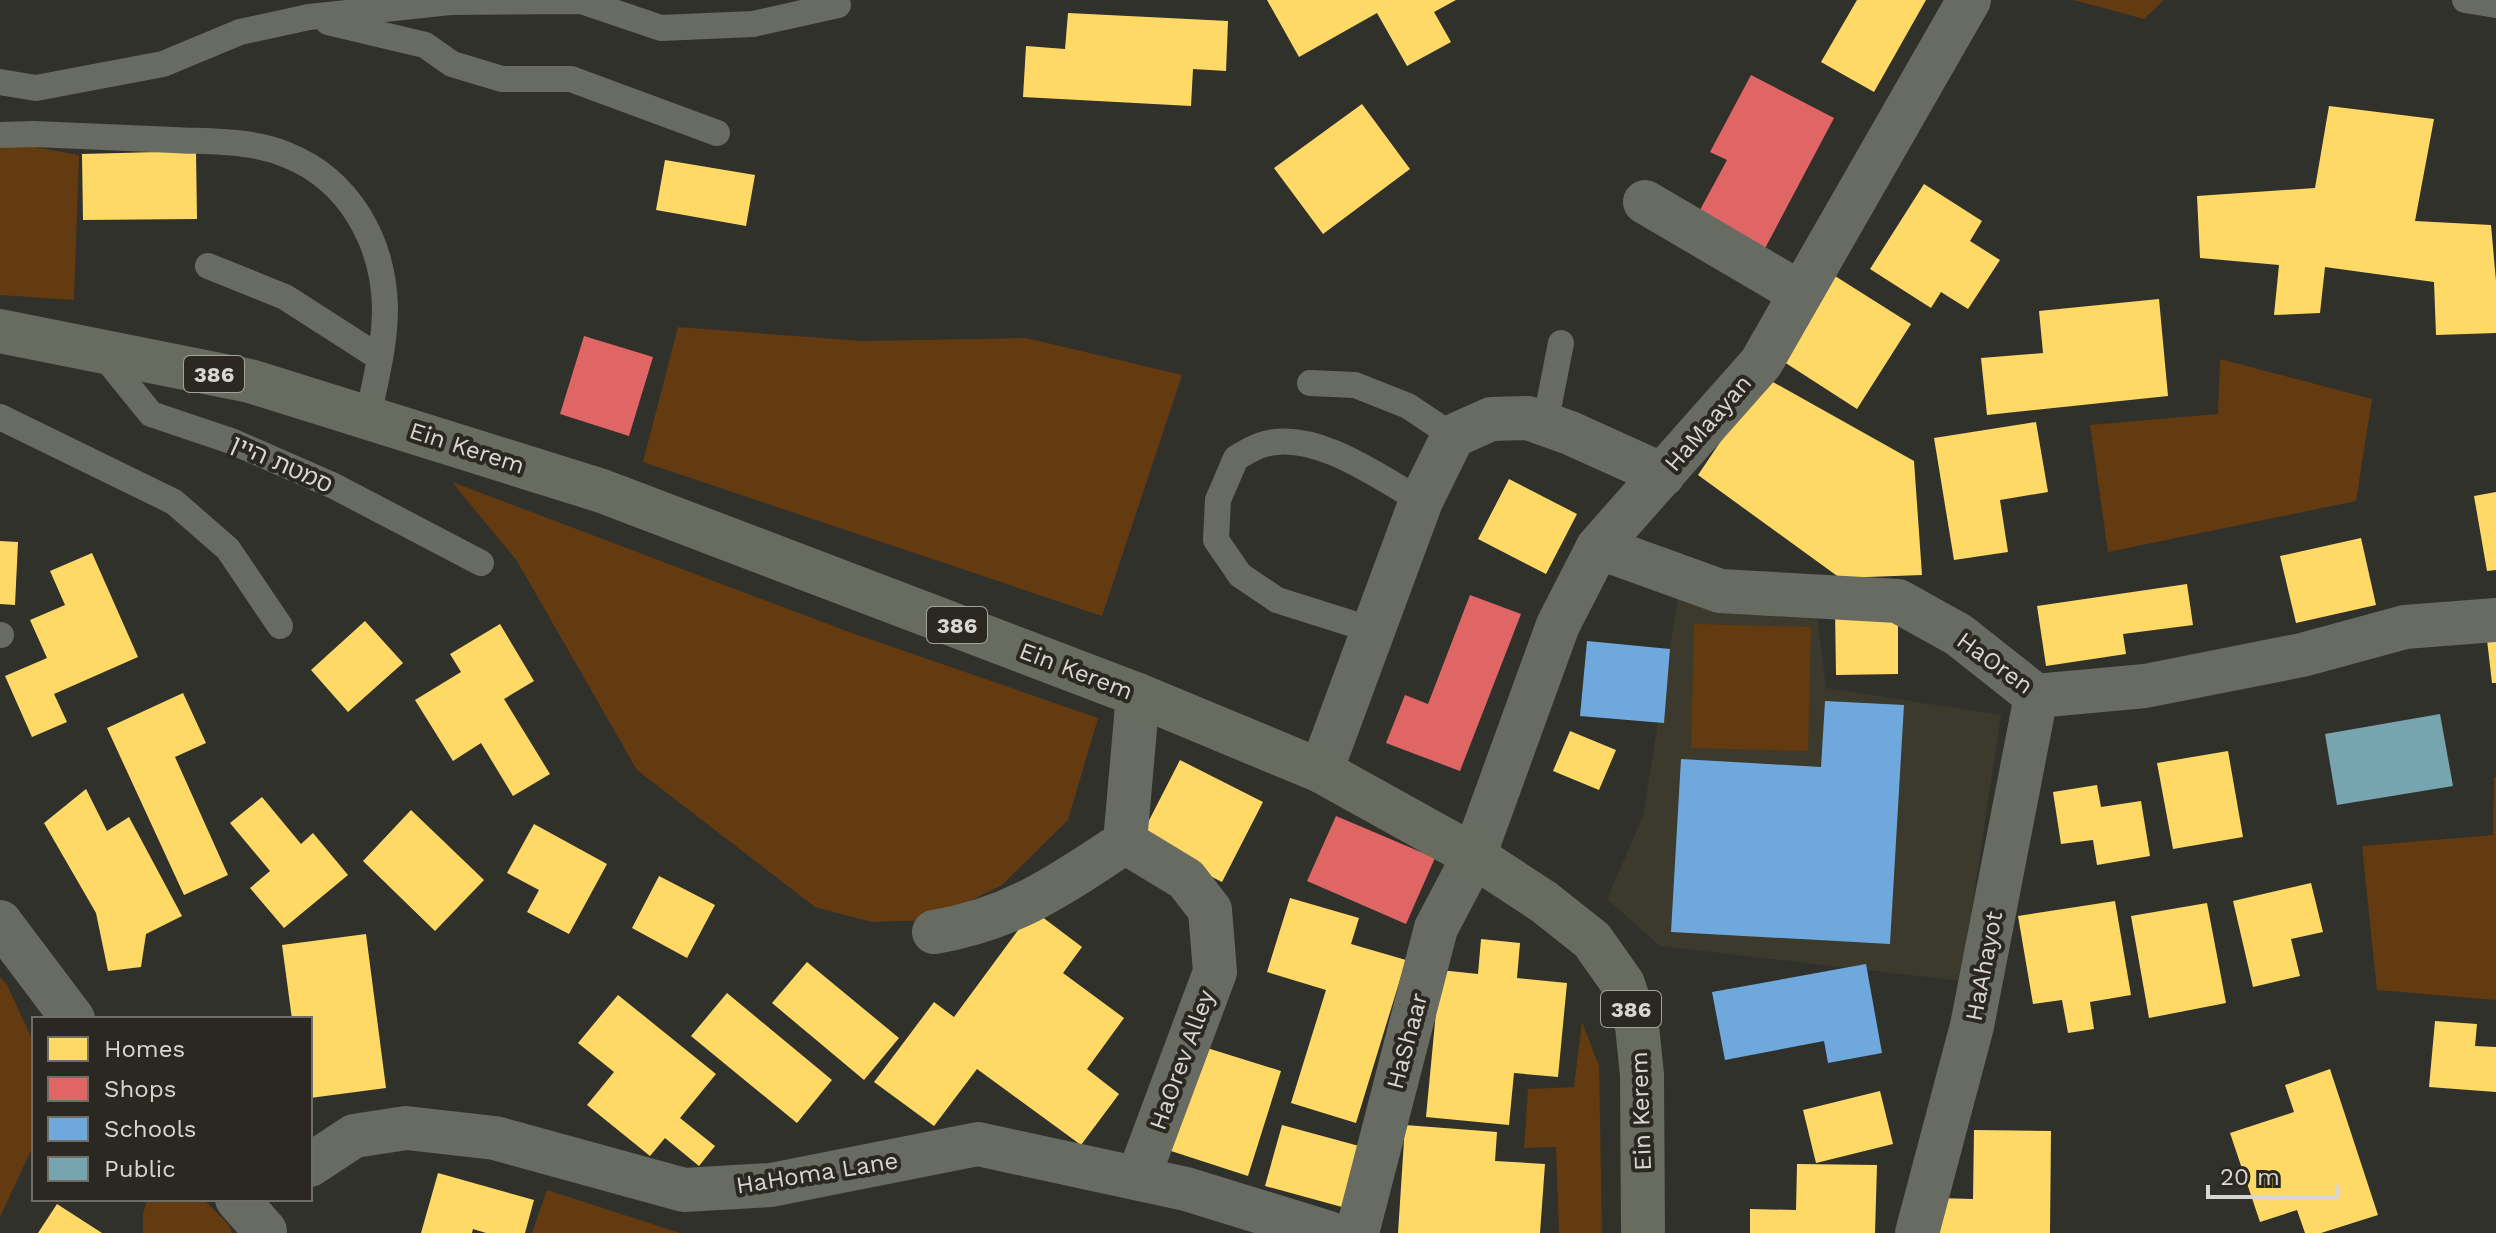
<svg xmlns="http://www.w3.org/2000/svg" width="2496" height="1233" viewBox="0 0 2496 1233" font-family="'Work Sans','Noto Sans Hebrew',sans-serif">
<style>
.built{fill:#3c3a2c}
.green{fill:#643a10}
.homes{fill:#ffd966}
.shops{fill:#e06666}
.schools{fill:#6fa8dc}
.public{fill:#76a5af}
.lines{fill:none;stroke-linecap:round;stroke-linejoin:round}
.lane{stroke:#686b61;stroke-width:26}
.street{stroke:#686b61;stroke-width:44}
.primary{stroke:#686b5f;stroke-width:44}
.labels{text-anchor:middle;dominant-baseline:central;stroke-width:8;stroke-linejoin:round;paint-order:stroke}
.shield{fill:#2a2820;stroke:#a3a29b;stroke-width:2}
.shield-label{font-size:22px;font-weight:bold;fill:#d7d6d0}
.street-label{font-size:24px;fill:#d7d6d0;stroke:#2a2820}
</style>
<rect width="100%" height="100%" fill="#31312c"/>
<path class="built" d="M1678,599L1816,607L1826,688L2001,715L1961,981L1660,946L1607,899L1643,816Z"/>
<path class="green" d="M2074,0H2164L2144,19Z
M0,141L79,155L74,300L0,295Z
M678,327L862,341L1026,338L1182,375L1102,616L643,462Z
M2220,359L2372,399L2356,501L2108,552L2090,425L2218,414Z
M452,482L849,632L1098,718L1068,820L1002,885L931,920L872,922L815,907L637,770L517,561Z
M1694,624L1811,627L1808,751L1691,748Z
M2494,777H2496V1000L2377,990L2362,846L2493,835Z
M0,977L7,985L34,1043V1144L0,1217Z
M1582,1022L1599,1066L1602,1233H1559L1556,1147L1524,1148L1528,1089L1574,1087Z
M547,1190L680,1233H532Z
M147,1199H203L229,1225L232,1233H143V1215Z"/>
<path class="homes" d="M1267,0H1456L1434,12L1451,42L1407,66L1377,13L1299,57Z
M1857,0H1926L1874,92L1821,62Z
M1068,13L1228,21L1226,71L1193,69L1191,106L1023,97L1026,46L1065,49Z
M1362,104L1410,169L1323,234L1274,168Z
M2329,106L2434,119L2415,221L2491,225L2496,281V333L2436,335L2434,282L2325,267L2320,313L2274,315L2279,265L2200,258L2197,196L2315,188Z
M196,151L197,219L83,220L82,154Z
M665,160L755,175L746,226L656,210Z
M1924,184L1982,221L1970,241L2000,260L1968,309L1941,292L1931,308L1870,269Z
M1835,276L1911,324L1857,409L1781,360Z
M2159,299L2168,396L1987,415L1981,358L2043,353L2039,311Z
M1764,377L1914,461L1922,575L1840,578L1698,475Z
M2036,422L2048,492L2000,500L2008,552L1954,560L1934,438Z
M1509,479L1577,514L1546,574L1478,539Z
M2496,492V570L2487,571L2474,496Z
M2361,538L2376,605L2296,623L2280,556Z
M0,541L18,542L15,605L0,604Z
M92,553L138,657L54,694L67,722L32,737L5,676L47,658L30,620L65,605L50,571Z
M2187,584L2193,625L2123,634L2126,654L2046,666L2037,606Z
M1835,609H1898V674L1836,675Z
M365,621L403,663L348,712L311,670Z
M500,624L534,681L504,699L550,774L513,796L481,743L453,761L415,700L461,672L450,654Z
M2496,639V683H2492L2487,640Z
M183,693L206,743L175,757L228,875L184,895L107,728Z
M1570,731L1616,750L1599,790L1553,771Z
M2228,751L2243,837L2173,849L2157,763Z
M1180,760L1263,802L1222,882L1139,840Z
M2097,785L2101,807L2141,801L2150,856L2097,865L2093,840L2061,844L2053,792Z
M86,789L107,831L129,817L182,916L146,934L141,967L108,971L96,913L44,823Z
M262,797L301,844L313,833L348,875L284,928L250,888L270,871L230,823Z
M411,810L484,880L435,931L363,861Z
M534,824L607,864L569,934L527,912L539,890L507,873Z
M659,876L715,905L687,958L632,928Z
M2311,883L2323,932L2291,939L2300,976L2253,987L2233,901Z
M1290,898L1359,918L1351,944L1406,960L1356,1123L1291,1103L1326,990L1267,972Z
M2115,901L2131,995L2090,1002L2094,1029L2068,1033L2062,1000L2033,1004L2018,916Z
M2207,903L2226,1003L2149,1018L2131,916Z
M1033,910L1082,947L1063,973L1124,1018L1087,1069L1119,1094L1081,1145L977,1069L934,1126L874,1082L934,1002L954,1017Z
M366,934L386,1088L310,1098V1019H292L282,945Z
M1481,939L1520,943L1517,978L1567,983L1558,1077L1514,1073L1509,1125L1426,1117L1440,970L1478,974Z
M807,962L899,1038L864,1080L772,1003Z
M727,993L832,1080L797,1123L691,1036Z
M618,995L716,1074L680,1118L715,1146L699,1166L665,1138L650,1156L587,1105L614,1072L578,1043Z
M2435,1021L2477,1024L2475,1046L2496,1047V1092L2429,1087Z
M1204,1047L1281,1071L1248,1176L1171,1151Z
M2330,1069L2378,1215L2321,1233H2305L2297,1210L2260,1222L2230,1133L2294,1112L2285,1085Z
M1880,1091L1893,1144L1816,1163L1803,1110Z
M1282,1125L1359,1146L1342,1207L1265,1186Z
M1405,1125L1497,1132L1495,1161L1545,1164L1540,1233H1398Z
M1974,1130L2051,1131L2050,1233H1936V1198L1973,1199Z
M1797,1164L1877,1165L1875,1233H1750V1209L1796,1210Z
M438,1173L534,1200L525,1233H486L473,1229L472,1233H421Z
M57,1204L102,1233H38Z"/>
<path class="shops" d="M1751,75L1834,118L1761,256L1694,221L1727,160L1710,152Z
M584,336L653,357L629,436L560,414Z
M1470,595L1521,614L1460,771L1386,743L1405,695L1428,704Z
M1336,816L1435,858L1406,924L1307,881Z"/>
<path class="schools" d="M1587,641L1670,649L1664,723L1580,716Z
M1825,701L1904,705L1890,944L1671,932L1681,759L1821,767Z
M1866,964L1882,1053L1828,1063L1824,1041L1725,1060L1712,992Z"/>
<path class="public" d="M2440,714L2453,786L2337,805L2325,734Z"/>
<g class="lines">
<path class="lane" d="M2465,0L2496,5
M328,22L425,45L452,64L502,79H571L717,133
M0,82L36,88L163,64L240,32L309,17L450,2L581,1L661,28L753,24L838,5
M0,135L34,134C81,136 127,138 174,140C211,142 252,140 287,155C350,180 384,243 385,309C385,345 375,382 368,417
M208,266L285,297L380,358
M100,351L151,414L231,441L334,486L481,563
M1310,383L1355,385L1408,406L1453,436
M0,417L174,502L228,549L280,626
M1545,424L1561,343
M1372,630L1277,600L1240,575L1216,540L1218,500L1236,458C1245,453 1255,446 1265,444C1315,430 1379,477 1421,501
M0,635H1"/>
<path class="street" d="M1645,202L1800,293
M1598,547L1720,591L1898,601L1959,635L2036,696L2145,686L2302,655L2405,627L2496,620
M1138,695L1125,842L1186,879L1210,910L1215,972L1138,1178
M1321,771L1421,501L1453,436L1491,419L1528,418L1570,433L1663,475
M0,922L73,1019
M934,932C1013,919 1060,885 1125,842
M310,1165L354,1136L406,1128L495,1138L684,1190L771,1185L978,1144L1186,1189L1329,1233
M237,1199L265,1231
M1357,1233L1436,928L1474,856L1558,625L1598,547L1761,363L1969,0
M1917,1233L1972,1026L2036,696"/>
<path class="primary" d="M0,331L250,381L602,491L1138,695L1321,771L1474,856L1544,902L1592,940L1623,984L1637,1026L1642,1075L1643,1233"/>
</g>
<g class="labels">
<g class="shield">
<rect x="184" y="356" width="60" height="36" rx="6"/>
<rect x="927" y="607" width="60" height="36" rx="6"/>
<rect x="1601" y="991" width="60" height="36" rx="6"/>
</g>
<g class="shield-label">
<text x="214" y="374">386</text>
<text x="957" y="625">386</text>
<text x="1631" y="1009">386</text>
</g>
<g class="street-label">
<text transform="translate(1708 423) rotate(-49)">HaMaayan</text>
<text transform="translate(467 448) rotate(18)">Ein Kerem</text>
<text transform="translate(282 464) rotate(24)">סמטת היין</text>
<text transform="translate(1995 663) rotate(36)">HaOren</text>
<text transform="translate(1076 671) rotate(21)">Ein Kerem</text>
<text transform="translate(1984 966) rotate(-79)">HaAhayot</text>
<text transform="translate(1407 1041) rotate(-75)">HaShaar</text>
<text transform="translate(1182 1060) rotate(-70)">HaOrev Alley</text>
<text transform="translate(1641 1111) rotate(-92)">Ein Kerem</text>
<text transform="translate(817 1173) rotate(-9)">HaHoma Lane</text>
</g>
</g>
<rect x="32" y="1017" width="280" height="184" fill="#2a2820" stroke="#6f6e66" stroke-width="2"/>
<rect x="48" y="1037" width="40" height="24" fill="#ffd966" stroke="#6f6e66" stroke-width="2"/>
<text x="104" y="1057" font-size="24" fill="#d7d6d0">Homes</text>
<rect x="48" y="1077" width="40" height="24" fill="#e06666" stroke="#6f6e66" stroke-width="2"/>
<text x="104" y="1097" font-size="24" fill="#d7d6d0">Shops</text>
<rect x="48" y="1117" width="40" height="24" fill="#6fa8dc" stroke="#6f6e66" stroke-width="2"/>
<text x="104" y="1137" font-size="24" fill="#d7d6d0">Schools</text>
<rect x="48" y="1157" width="40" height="24" fill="#76a5af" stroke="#6f6e66" stroke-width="2"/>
<text x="104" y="1177" font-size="24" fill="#d7d6d0">Public</text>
<path d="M2208 1185v12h130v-12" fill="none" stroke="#d7d6d0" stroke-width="4"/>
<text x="2220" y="1185" font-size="24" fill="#d7d6d0" stroke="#2a2820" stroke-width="6" paint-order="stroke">20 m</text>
</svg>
